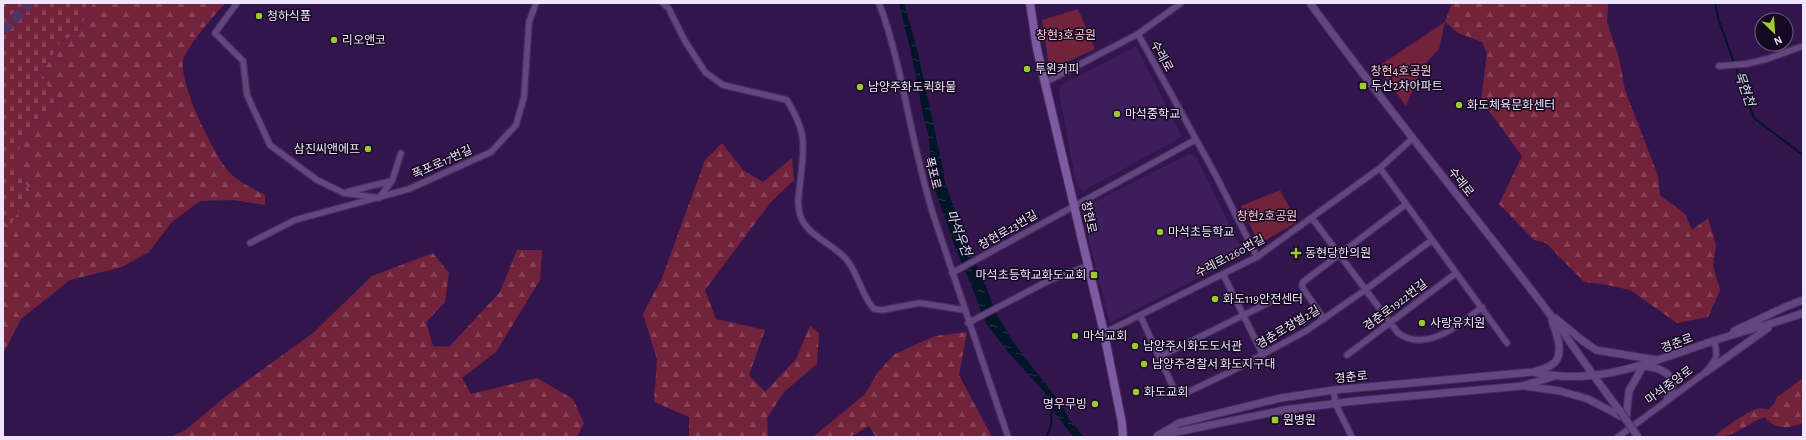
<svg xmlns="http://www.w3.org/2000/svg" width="1806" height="440" viewBox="0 0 1806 440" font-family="'Alegreya Sans','Noto Sans KR',sans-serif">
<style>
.built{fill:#3e1d5c}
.green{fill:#73223b}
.forest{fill:url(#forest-firs)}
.cemetery{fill:url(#cemetery-stones)}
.water{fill:url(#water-ripples)}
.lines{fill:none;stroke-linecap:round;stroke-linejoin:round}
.stream{stroke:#001528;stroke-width:2}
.trunk-tunnel{stroke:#4f3467;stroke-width:10;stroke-dasharray:10 5;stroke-linecap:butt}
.minor-casing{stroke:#452e59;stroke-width:8}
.tertiary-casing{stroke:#452e59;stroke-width:9}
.secondary-casing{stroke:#452e59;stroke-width:10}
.minor{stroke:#624581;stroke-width:5.5}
.tertiary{stroke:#624581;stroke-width:7}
.secondary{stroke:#7e5aa3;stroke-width:8}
.tertiary-bridge-casing{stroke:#452e59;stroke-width:9;stroke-linecap:butt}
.tertiary-bridge{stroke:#624581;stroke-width:7}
.poi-dot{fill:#9cca32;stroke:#150921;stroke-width:1.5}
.labels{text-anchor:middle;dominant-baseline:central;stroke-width:3;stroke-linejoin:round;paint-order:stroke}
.poi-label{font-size:12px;fill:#efe6fb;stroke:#150921;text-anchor:start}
.park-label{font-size:12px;fill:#fcc7d1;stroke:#150921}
.street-label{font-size:12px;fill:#efe6fb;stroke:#150921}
.water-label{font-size:13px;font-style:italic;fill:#cfe2f3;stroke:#150921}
</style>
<defs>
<pattern id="forest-firs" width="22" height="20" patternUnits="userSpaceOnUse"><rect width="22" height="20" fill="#73223b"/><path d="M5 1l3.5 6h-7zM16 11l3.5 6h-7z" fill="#874258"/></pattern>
<pattern id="cemetery-stones" width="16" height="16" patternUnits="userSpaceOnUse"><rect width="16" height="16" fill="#73223b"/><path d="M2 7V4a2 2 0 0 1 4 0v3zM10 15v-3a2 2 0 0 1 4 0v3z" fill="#874258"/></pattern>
<pattern id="water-ripples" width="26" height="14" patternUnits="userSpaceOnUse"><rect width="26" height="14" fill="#001528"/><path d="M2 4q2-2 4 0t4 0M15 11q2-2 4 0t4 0" fill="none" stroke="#263748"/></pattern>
</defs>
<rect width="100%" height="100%" fill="#33154d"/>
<path class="built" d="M1136,46L1182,137L1083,191L1076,183L1059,92L1062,85Z
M1189,154L1197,158L1244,255L1110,323L1081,209Z"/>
<path class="green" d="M1078,9L1095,49L1056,67L1048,60L1042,20Z
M1445,22L1439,49L1422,67L1406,106L1377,67Z
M1280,190L1297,222L1259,244L1241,206Z"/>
<path class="forest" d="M93,3H225C212,18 193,39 184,57C175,77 215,158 231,174C240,183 254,189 265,195V205L233,200L200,201L172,222L149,252L122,267L70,280L21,319L4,352L3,405V223H11L31,193L18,171L19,149L37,119L57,107L42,74L60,42L77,33Z
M1452,3H1608L1607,22L1619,58L1625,90L1658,176L1660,195L1685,214L1692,230L1708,218L1716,245L1713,266L1720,290L1708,317L1677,323L1630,290L1607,285L1584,282L1546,243L1534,240L1499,204L1522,156L1481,100L1487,54L1482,42L1458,33L1445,22Z
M722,143L743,170L763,182L792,158L794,180L771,202L705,290L716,319L765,330L749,375L765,392L796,359L810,326L819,333L817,364L784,392L767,418L768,437H689V417L654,402L657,359L643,314L662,278L705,160Z
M517,250H542L540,280L496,352L462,378L471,394L537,378L573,399L584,423L577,437H170L184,431L229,394L313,333L372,276L433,253L449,273L445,302L426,322L433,346L449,347L500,292Z
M967,332L959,375L992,437H876L869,426L850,437H813L865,394L878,372L895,354L935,336Z
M1803,378V423C1788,429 1775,430 1765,417C1745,424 1737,437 1714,437C1717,432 1750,410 1756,409C1760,408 1765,409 1769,409L1775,403L1776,398Z"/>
<path class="cemetery" d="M3,3H93L77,33L60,42L42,74L57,107L37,119L19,149L18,171L31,193L11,224L3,223Z"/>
<path class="water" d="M899,3H904L918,53L943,169L945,183L961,227L965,245L979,270L998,317L1016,346L1062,405L1069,419L1084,437H1074L1056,415L1045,393L1008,352L986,323L967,275L955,247L932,181L929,138L923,115L912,57Z"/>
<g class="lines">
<path class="stream" d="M1715,3L1719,21L1754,118L1803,155
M1046,437L1051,426L1052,405"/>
<path class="trunk-tunnel" d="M3,30L30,3"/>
<defs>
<path id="minor" d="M237,3L215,33L243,61L247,95L270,145L317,180L344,193L379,198L392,181L401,153
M663,3L669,9L685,41L705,72L723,85L787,100C805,130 805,141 801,175C800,189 796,201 800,215C806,235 833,244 846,259C859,274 861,295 874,309L882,310L920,303L964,310
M879,3C891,34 898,65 905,98C913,136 921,174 932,211L1008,437
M1138,34L1214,172L1257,257
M1719,66L1746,64L1767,59L1803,46
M1046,82L1138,34L1181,3
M1380,168L1507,343
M347,192L391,181
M1312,218L1398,333C1426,353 1460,325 1482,307
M250,243L295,220L409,189L491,152L516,125L524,97L529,22L536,3
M952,273L1195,140
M1223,274L1263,355
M1140,315L1174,389L1182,393L1188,392L1232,371L1306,331L1365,290L1432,240
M1324,319L1304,290L1302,286L1303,282L1406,204
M968,323L1048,281L1087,266
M1104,333L1257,257L1380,168L1413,138
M1347,355L1456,273
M1159,357L1270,302
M1334,390L1335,403L1352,437
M1618,437L1706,372C1716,359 1719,357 1714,341"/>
<path id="tertiary" d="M1310,3C1387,109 1470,209 1549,313C1573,345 1595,379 1620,411
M1555,318L1583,341L1596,350L1657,360
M1734,331L1785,307L1803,300
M1533,372C1540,370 1552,367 1556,361C1564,350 1555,331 1552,320
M1706,372L1768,328
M1525,386L1560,391L1588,399L1626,419L1629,391L1643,366C1654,367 1669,370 1672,382C1674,388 1669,395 1667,400
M1162,435L1284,410L1355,401L1522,386L1552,377
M1157,436L1179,423L1281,398L1334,390L1533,372C1598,387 1653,361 1713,341C1743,331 1773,324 1803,313"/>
<path id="secondary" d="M1030,3L1037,49L1104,333L1122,423L1123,437"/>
</defs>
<use href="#minor" class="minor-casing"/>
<use href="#tertiary" class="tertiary-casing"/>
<use href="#secondary" class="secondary-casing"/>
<use href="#minor" class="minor"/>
<use href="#tertiary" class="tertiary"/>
<use href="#secondary" class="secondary"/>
<defs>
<path id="tertiary-bridge" d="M1620,411L1638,437"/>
</defs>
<use href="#tertiary-bridge" class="tertiary-bridge-casing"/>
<use href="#tertiary-bridge" class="tertiary-bridge"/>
</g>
<g class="poi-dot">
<circle cx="259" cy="16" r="4"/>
<circle cx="334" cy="40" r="4"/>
<circle cx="1027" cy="69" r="4"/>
<rect x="1359" y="82" width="8" height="8" rx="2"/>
<circle cx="860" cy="87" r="4"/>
<circle cx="1459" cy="105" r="4"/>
<circle cx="1117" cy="114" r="4"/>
<circle cx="368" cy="149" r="4"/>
<circle cx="1160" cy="232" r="4"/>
<path d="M1294 247h4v4h4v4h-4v4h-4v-4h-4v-4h4z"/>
<rect x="1090" y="271" width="8" height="8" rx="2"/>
<circle cx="1215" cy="299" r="4"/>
<circle cx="1422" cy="323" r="4"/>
<circle cx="1075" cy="336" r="4"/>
<circle cx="1135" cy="346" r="4"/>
<circle cx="1144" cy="364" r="4"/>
<circle cx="1136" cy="392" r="4"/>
<circle cx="1095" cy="404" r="4"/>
<rect x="1271" y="416" width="8" height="8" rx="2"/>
</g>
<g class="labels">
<g class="poi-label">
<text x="267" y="16">청하식품</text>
<text x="342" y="40">리오앤코</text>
<text x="1035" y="69">투윈커피</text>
<text x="1371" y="86">두산2차아파트</text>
<text x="868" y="87">남양주화도퀵화물</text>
<text x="1467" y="105">화도체육문화센터</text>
<text x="1125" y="114">마석중학교</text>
<text x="360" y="149" text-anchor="end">삼진씨앤에프</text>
<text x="1168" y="232">마석초등학교</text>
<text x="1305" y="253">동현당한의원</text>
<text x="1086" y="275" text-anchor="end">마석초등학교화도교회</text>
<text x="1223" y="299">화도119안전센터</text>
<text x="1430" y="323">사랑유치원</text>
<text x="1083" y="336">마석교회</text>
<text x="1143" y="346">남양주시화도도서관</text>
<text x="1152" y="364">남양주경찰서 화도지구대</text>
<text x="1144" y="392">화도교회</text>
<text x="1087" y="404" text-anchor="end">명우무빙</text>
<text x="1283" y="420">원병원</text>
</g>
<g class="park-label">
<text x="1066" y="35">창현3호공원</text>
<text x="1401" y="71">창현4호공원</text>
<text x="1267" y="216">창현2호공원</text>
</g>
<g class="street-label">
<text transform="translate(1162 56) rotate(61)">수레로</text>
<text transform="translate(442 162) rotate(-24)">폭포로17번길</text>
<text transform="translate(933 173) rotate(76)">폭포로</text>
<text transform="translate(1461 182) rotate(52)">수레로</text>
<text transform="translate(1089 217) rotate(78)">창현로</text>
<text transform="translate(1008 230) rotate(-30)">창현로23번길</text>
<text transform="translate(1230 256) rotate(-28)">수레로1260번길</text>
<text transform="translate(1395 305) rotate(-37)">경춘로1922번길</text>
<text transform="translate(1288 327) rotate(-31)">경춘로창벌2길</text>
<text transform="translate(1677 343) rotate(-20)">경춘로</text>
<text transform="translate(1351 377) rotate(-6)">경춘로</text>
<text transform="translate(1669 385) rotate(-36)">마석중앙로</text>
</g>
<g class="water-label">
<text transform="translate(1744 89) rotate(71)">묵현천</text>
<text transform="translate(958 233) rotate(69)">마석우천</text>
</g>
</g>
<rect width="1806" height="440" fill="none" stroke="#efe6fb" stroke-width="8"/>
<g transform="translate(1774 32) rotate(155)"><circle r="19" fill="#150921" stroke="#6c6178"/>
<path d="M0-3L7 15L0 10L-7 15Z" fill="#9cca32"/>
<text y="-6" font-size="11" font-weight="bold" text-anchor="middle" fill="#efe6fb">N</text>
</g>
</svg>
